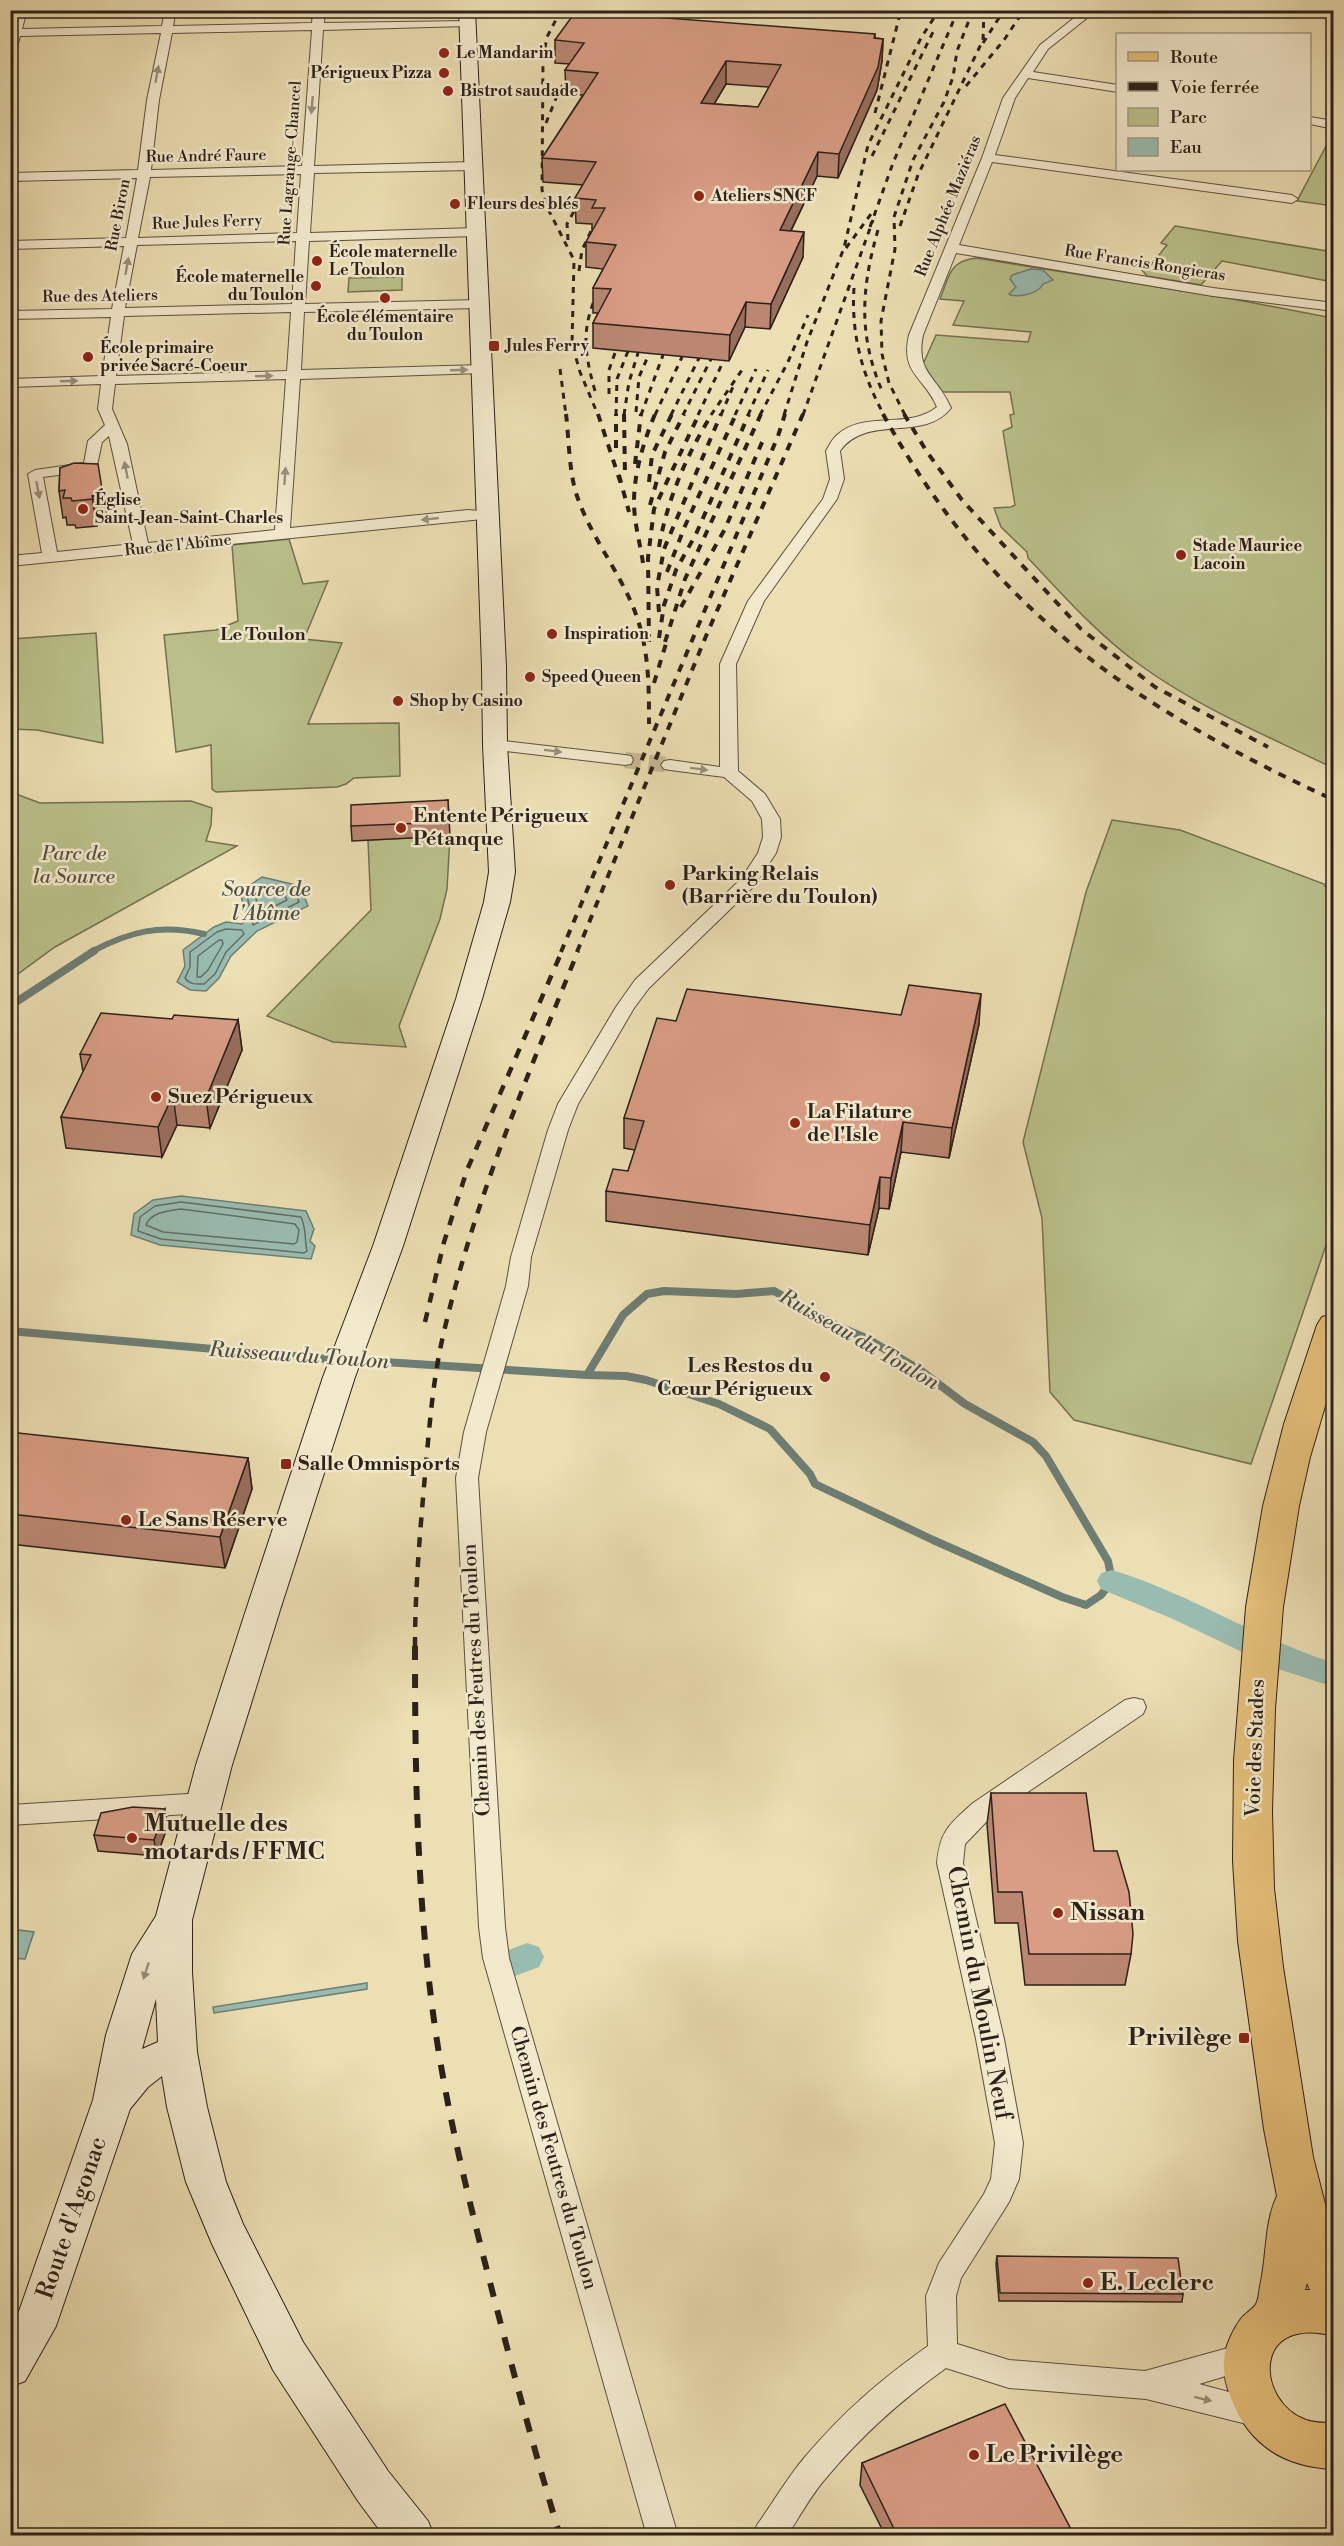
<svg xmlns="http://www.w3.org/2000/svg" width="1344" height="2546" viewBox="0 0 1344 2546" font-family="'Libre Bodoni',serif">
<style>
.green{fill:#bac18b;stroke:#737152;stroke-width:1.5}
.water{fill:#99bcb1;stroke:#6d7e75;stroke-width:1.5}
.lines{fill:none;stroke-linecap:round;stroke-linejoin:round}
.shore{stroke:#626e66;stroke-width:1.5}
.stream-far1{stroke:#6d7e75;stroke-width:6}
.stream{stroke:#6d7e75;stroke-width:8}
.canal{fill:#99bcb1;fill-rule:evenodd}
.street-tunnel{stroke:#c6b994;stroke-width:16;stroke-dasharray:16 8;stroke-linecap:butt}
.street-casing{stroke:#5c5040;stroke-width:2}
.secondary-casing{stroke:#2c211a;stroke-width:2}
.primary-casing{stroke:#2c211a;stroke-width:2}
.street{fill:#f3eace;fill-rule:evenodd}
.secondary{fill:#f3eace;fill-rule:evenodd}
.primary{fill:#e6c07a;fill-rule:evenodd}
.rail-far3{stroke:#2c211a;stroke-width:3;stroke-dasharray:6 6;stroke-linecap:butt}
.rail-far2{stroke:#2c211a;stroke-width:4;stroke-dasharray:8 8;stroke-linecap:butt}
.rail-far1{stroke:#2c211a;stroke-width:4.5;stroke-dasharray:10 10;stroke-linecap:butt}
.rail{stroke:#2c211a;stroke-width:6;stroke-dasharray:14 14;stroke-linecap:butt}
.wall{fill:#bb8772;stroke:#2c211a;stroke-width:1.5;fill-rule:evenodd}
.shaded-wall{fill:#986e5d;stroke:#2c211a;stroke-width:1.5}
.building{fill:#d99d85;stroke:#2c211a;stroke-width:1.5;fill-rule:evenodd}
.oneway{fill:#99907d}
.poi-dot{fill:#8f2418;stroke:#f3eace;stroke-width:2}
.labels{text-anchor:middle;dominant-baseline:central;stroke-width:5;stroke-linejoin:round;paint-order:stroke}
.far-poi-label{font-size:16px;font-weight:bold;fill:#2c211a;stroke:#f3eace;text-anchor:start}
.far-street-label{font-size:16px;fill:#2c211a;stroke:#f3eace}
.far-quarter-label{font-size:18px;font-weight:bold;fill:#2c211a;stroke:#f3eace}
.poi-label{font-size:20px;font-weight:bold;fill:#2c211a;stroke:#f3eace;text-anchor:start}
.park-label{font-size:20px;font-style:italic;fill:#57513c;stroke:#f3eace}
.street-label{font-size:20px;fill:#2c211a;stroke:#f3eace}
.water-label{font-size:21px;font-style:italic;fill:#4d5047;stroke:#f3eace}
.near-poi-label{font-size:24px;font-weight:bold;fill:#2c211a;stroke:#f3eace;text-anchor:start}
.near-street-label{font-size:24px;fill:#2c211a;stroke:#f3eace}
</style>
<rect width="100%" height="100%" fill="#ecdfb3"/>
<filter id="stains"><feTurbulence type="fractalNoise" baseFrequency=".00333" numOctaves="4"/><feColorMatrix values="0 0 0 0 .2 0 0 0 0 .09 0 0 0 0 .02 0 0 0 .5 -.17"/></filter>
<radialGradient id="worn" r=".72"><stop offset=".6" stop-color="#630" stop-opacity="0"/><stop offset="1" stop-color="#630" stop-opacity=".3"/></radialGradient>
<path class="green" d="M1333,133V206L1297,201Z
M1175,226L1333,252V282L1222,261L1201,285L1147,276L1142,270L1143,265L1150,266L1167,245L1161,243Z
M976,258L1233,299L1333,318V768C1268,736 1199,708 1140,665C1098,635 1063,595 1028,558L1027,552L1001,527L994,508L1011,507L1015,505L1003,431L1012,427L1010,415L1014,414L1010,392H943L920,364L924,362L936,335L1028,342L1031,332L953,325L964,301L940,299C949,277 949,261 976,258Z
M402,277V290L348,292L349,278Z
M289,539L303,584L328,581L304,639L342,643L308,724L399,723L400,776L354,778L346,784L337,787L216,792L212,789L211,745L176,752L164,635L216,630L238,621L232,545Z
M96,633L103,743L37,730L11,729V639Z
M11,794H16L40,803L191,801L212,808L211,825L206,841L237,846L55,947L11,979Z
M1112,820L1180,830L1324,884L1333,898V1225L1251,1464L1074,1420L1050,1392L1042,1218L1023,1142L1086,892Z
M450,836L447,889L440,919L399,1026L406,1047L333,1042L267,1016L371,910L368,840Z"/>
<path class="water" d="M1031,269L1043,270L1053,280L1043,284C1038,294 1021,297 1010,295L1009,294L1016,287L1010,279L1012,275Z
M262,877L300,886L308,906L257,931L231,956L219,978L206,991L190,990L177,982L185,966L183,950L214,927L226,922L242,924L247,918L240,892Z
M181,1196L306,1211L314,1229L310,1241L315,1246L311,1259L160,1245L131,1235L134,1214L153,1200Z
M11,1929L34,1932L25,1959L11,1958Z
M367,1983V1989L214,2013L213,2007Z"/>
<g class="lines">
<path class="shore" d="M262,884L295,891L299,902L253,925L247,895Z
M264,892L285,896L287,900L261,913L256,899Z
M226,929L242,930L244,934L226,952L215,974L204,984C196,984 190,985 185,978L190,967V952L217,932Z
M219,940H222L223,944L208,970L201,977H197L198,956Z
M181,1202L301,1217C307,1231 304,1237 307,1251L304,1253L161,1239L138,1231L140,1217L155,1206Z
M181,1209L295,1224L299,1230L297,1242L294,1244L163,1232L146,1225C151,1212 168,1211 181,1209Z"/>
<path class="stream-far1" d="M91,952C130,931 161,924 204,934"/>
<path class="stream" d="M10,1006L94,951
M664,1291L736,1294L774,1291L837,1326L866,1338L920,1370L965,1404L1033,1442L1046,1456L1108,1561L1112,1581L1101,1595L1086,1605L1062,1597L933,1540L815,1484L810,1474L770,1429L719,1404L646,1380L626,1376L587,1375L623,1315L647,1294Z
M10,1331L338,1360
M353,1360L587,1375"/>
<path class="canal" d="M1112,1570C1189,1593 1257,1639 1334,1663V1687L1278,1669L1173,1619L1101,1589L1097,1581L1101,1573Z
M527,1943L539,1947L544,1957L539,1967L515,1976L503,1972L498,1962L503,1952Z"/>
<path class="street-tunnel" d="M625,760L670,765"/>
<defs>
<path id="street" d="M16,10H27L22,29L162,26L165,10H176L173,26L312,23L313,10H325L324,23L471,21L473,23L467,26L323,30L314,166L473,162L479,166L473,170L314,173L310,233L476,228L482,232L476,236L309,241L305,304L479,300L486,304L479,308L304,312L301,370L482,365L489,369L482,373L300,379L290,528L468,510L493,512L496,515L493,518L10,566V556L42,553L28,474L35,470L84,463L88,441L105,425L98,409L101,384L10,387V379L102,376L111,317L10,319V311L112,309L124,246L10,249V241L126,238L137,178L10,181V173L138,170L147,100L161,33L20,36L16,51L10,54V30ZM312,30L302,166L151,170L159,100L172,33ZM301,174L297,233L138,238L150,177ZM296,241L292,304L125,308L137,245ZM291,312L287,371L116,376L124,316ZM286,379L275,530L148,543L127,444L112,409L115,384ZM109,436L133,544L57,552L43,477L96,470L102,442Z
M1084,10H1097L1048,49L1033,72L1118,85V92L1028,78L1015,98L995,155L1292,195L1298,199L1292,203L992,162L959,245L1213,288L1334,303V311L1213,296L956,253L923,335C915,373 938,377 951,408C924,443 867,413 840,451L844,479L837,499L764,601L736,664L738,771L765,794L780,819L781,837L776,853L754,886L649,988L634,1008L578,1104L568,1130L531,1257L528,1286L486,1432L478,1478L505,1927L509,1958L678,2536H647L483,1958L479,1927L456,1478L464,1432L506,1286L511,1257L548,1130L558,1104L616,1007L635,980L741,879L758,853L763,837L762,819L752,801L724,777L670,770L664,769L661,765L664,761L670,760L720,767V664L748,601L823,499L830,479L826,451C829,446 832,439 837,435C864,410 909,430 937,407C924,376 900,374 909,335L982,158L1003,98L1040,45Z
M1310,117L1334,121V129L1310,124Z
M495,740L625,755L631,756L633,760L631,764L625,765L489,749L487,745L489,741Z
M1134,1698L1143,1700L1146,1707L1143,1714L991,1817L965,1844L963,1863L1004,2039L1023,2143L1019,2179L1009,2202L961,2278L956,2296L957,2344L1009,2360L1145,2371L1246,2343L1256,2347L1261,2357L1256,2367L1199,2384L1274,2404L1278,2414L1274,2424L1263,2428L1146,2399L1009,2388L946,2368C900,2401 863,2434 826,2478C811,2495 800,2516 787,2536H753L757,2525C773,2503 787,2478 805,2457C843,2412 880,2380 928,2346L926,2296L939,2263L984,2194L991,2179L995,2143L976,2039L937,1863C940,1830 950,1824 973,1803L1125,1700Z
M204,1793L213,1796L217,1803L213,1810L204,1813L10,1825V1805Z"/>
<path id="secondary" d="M459,10H475L506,667L507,745L515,872L510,902L482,999L403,1246L355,1377L280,1610L232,1765L192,1920V1972L197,2052L207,2107L226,2182L243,2224L303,2342L388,2471L428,2521L434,2536H384L358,2501L273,2370L212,2244L186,2182L167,2107L162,2076L148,2087L130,2109L56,2326L25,2381L10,2387V2328L17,2317L93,2100L106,2035L132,1954L156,1916L196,1765L246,1610L323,1377L373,1246L456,999L484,902L489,872L483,745L482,667ZM156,1999L158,2042L142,2049Z"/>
<path id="primary" d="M1334,1314V1376L1310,1457L1299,1506L1283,1607L1275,1709L1272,1811L1274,1888L1283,1967L1313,2157L1334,2239V2336C1251,2314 1256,2402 1306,2420C1315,2423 1325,2423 1334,2423V2469C1284,2467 1248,2444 1231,2398C1225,2383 1222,2369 1225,2353C1227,2343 1234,2328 1240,2320C1244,2314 1253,2309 1256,2304C1259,2299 1259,2291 1260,2286C1267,2257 1264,2223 1277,2196L1264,2129L1238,1941L1233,1861L1234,1760L1246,1607L1263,1506L1284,1424L1317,1325L1322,1317ZM1307,2283L1310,2290H1305Z"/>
</defs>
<use href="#street" class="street-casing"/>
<use href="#secondary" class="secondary-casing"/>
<use href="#primary" class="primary-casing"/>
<use href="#street" class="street"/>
<use href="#secondary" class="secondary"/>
<use href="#primary" class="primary"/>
<path class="rail-far3" d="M561,10L547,37L543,59L542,190L547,207L574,260L572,344L580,372L598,415
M983,43L1004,10
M966,86L1004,40L1024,10
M875,113L901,10
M546,123L559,91L575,67
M872,156L933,32
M900,226L918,175L983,40L984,10
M870,227L893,163L958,10
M878,230C861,289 858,336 883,393
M568,240L567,224L584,193
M846,248L871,214
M579,271L582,250L594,225
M854,288C851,334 862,375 884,415
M560,369L566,415
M595,391C583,348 581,326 601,285
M609,394V370L616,350
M636,412L639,377L649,354
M616,415L617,379L628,351
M624,415L629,382L638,353
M641,415L663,355
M655,415L682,357
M671,415L699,358
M683,415L711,359
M698,415L724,360
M711,415L742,370
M721,415L735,382
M735,415L756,369
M748,415L768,370
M760,415L788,362L808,315
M784,415L807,342L844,248L868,145L921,38L939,10
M803,415L873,220
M905,415L889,383L882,354L881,321L895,249L894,217L913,160L944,102L953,77L957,51L973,10"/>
<path class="rail-far2" d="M566,414C569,439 569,473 577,496C590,534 615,566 631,602C649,643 649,681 649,724
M598,414L621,484
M624,414L625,476
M883,414C991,611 1135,708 1334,800
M904,414L927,452L962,500L1081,629L1155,687L1268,747
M616,448V414
M635,464L641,414
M619,475L629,512
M649,482L652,455L672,414
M650,505L665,452L684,414
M659,547C667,500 687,454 712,414
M643,563C640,543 634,522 634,502C634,472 644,441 655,414
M667,572L685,526L736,414
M681,607L725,529L763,440
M659,612L657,587L664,549L721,414
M659,638L664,605L676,570L696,534L749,414
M649,642L648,558L654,509L699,414
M665,642L685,579L761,414
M654,683L668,637
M561,952L778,436L785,414
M577,952L706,636L803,414"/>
<path class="rail-far1" d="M425,1322L444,1242L467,1170L562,951
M415,1647C415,1589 420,1533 425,1475C429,1432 432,1388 441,1345C471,1208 526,1080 578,951"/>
<path class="rail" d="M415,1646C415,1778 417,1910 437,2041C448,2113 465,2184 483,2255C507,2349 532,2443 560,2536"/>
</g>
<path class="wall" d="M875,34V38L883,39L882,61L877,90L838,178L817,176L791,231L803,257L770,329L745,327L729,361L593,348V323L598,313H593V288L603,269L586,267V242L592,231V224L576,223L575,198L583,185L543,182L542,158L583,95L566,94L565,70L570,64L555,63V40ZM726,84L769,87L758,107L714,104Z
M60,468L103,495L107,522L96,523L97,526L76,528L75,525H67L66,517L63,518L59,491Z
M448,800L450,836L352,841L351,826Z
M172,1019L238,1020L242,1050L210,1128L177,1125L162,1157L66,1148L61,1117L83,1072L80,1054Z
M979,1024L949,1158L901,1152L889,1209L879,1208L868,1255L606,1221V1191L628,1171L635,1150L624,1148V1118Z
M10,1450L248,1458L252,1489L225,1568L10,1544Z
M991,1793L1094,1851L1131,1954L1125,1985H1025L1018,1923H995L987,1824Z
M168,1825L157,1856L98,1851L94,1835Z
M997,2256L1183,2294L1182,2302L999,2301L996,2264Z
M862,2463L1073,2535H885L860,2485Z"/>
<path class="shaded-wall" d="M883,39L882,61L877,90L838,178L839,154Z
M726,61V84L701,126V103Z
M818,152L817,176L779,255L780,230Z
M804,232L803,257L770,329L771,304Z
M746,302L745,327L729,361L730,335Z
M103,495L107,522L96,523L92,496Z
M981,994L979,1024L949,1158L952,1128Z
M238,1020L242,1050L210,1128L206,1098Z
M173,1095L177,1125L162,1157L158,1127Z
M903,1122L901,1152L889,1209L891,1178Z
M880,1177L879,1208L868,1255L870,1225Z
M248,1458L252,1489L225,1568L220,1537Z
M165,1809L168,1825L157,1856L154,1840Z"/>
<path class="building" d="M576,11L875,34L874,38L883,39L878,67L839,154L818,152L780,230L804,232L771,304L746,302L730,335L593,323L611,289L593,288L616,245L586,242L605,208H592L596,200L575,198L596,162L542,158L598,73L565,70L584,43L555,40ZM726,61L781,65L758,107L701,103Z
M74,463L98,464L103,495L92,496L93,499L72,501L71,498H63L65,490L59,491L60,468Z
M448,800L449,822L351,826V805Z
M909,985L981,994L952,1128L903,1122L891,1178L880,1177L870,1225L606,1191L613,1169L628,1171L644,1121L624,1118L657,1018L676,1021L687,989L901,1015Z
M101,1013L172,1019L174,1015L238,1020L206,1098L173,1095L158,1127L61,1117L91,1055L80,1054Z
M18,1433L248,1458L220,1537L10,1514V1450Z
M991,1793H1086L1094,1851H1117L1129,1892L1133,1934L1131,1954H1029L1022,1892H998Z
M133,1807L165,1809L154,1840L94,1835L101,1813Z
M997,2256L1178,2258L1183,2294L1000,2293Z
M1005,2404L1073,2533L1069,2535H897L862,2463Z"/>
<defs><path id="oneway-solid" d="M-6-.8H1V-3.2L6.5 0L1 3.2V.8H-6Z" transform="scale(1.5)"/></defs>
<g class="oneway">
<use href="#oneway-solid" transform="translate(157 74) rotate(-80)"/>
<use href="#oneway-solid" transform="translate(312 105) rotate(95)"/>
<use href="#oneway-solid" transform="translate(127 266) rotate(-80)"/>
<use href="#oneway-solid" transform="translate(459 370) rotate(-2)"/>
<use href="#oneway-solid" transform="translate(264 376) rotate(-2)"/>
<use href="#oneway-solid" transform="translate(69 381) rotate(-2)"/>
<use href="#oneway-solid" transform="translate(126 470) rotate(-101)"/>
<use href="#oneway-solid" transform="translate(285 476) rotate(-86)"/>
<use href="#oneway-solid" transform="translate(38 490) rotate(80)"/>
<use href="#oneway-solid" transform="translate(430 519) rotate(174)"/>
<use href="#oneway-solid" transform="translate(553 751) rotate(7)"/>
<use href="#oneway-solid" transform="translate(699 769) rotate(7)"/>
<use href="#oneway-solid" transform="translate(146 1971) rotate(108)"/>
<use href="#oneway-solid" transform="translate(1203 2399) rotate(14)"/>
</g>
<g class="poi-dot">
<circle cx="444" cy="53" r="6"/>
<circle cx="444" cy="73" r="6"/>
<circle cx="448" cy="91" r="6"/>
<circle cx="699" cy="196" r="6"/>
<circle cx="455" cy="204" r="6"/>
<circle cx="317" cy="261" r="6"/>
<circle cx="316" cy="286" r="6"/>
<circle cx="385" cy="298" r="6"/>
<rect x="488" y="340" width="12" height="12" rx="3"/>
<circle cx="88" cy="357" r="6"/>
<circle cx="83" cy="509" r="6"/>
<circle cx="1181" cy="555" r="6"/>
<circle cx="552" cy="634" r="6"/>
<circle cx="530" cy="677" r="6"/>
<circle cx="398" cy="701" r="6"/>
<circle cx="401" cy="828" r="6"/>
<circle cx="670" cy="885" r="6"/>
<circle cx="156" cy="1097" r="6"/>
<circle cx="795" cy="1123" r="6"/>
<circle cx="825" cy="1377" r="6"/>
<rect x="280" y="1458" width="12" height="12" rx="3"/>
<circle cx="126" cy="1520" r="6"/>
<circle cx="132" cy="1838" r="6"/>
<circle cx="1058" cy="1913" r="6"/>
<rect x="1238" y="2032" width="12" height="12" rx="3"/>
<circle cx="1088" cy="2283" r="6"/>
<circle cx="974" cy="2455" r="6"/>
</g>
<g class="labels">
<g class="far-poi-label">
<text x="456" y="53">Le Mandarin</text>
<text x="432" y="73" text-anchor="end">Périgueux Pizza</text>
<text x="460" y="91">Bistrot saudade</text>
<text x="711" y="196">Ateliers SNCF</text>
<text x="467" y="204">Fleurs des blés</text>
<text x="329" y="252">École maternelle<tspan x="329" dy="18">Le Toulon</tspan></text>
<text x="304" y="277" text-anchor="end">École maternelle<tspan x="304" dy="18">du Toulon</tspan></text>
<text x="385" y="317" text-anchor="middle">École élémentaire<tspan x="385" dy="18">du Toulon</tspan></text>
<text x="506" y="346">Jules Ferry</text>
<text x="100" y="348">École primaire<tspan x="100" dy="18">privée Sacré-Coeur</tspan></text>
<text x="95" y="500">Église<tspan x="95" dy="18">Saint-Jean-Saint-Charles</tspan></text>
<text x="1193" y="546">Stade Maurice<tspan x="1193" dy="18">Lacoin</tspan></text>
<text x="564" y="634">Inspiration</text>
<text x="542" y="677">Speed Queen</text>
<text x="410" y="701">Shop by Casino</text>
</g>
<g class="far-street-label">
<text transform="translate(206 156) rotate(-1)">Rue André Faure</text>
<text transform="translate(290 163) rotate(-86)">Rue Lagrange-Chancel</text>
<text transform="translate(948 206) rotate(-68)">Rue Alphée Maziéras</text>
<text transform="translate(118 215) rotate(-79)">Rue Biron</text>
<text transform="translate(207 222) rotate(-2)">Rue Jules Ferry</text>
<text transform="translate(1145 263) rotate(9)">Rue Francis Rongieras</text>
<text transform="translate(100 296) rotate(-1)">Rue des Ateliers</text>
<text transform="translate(178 545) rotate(-6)">Rue de l'Abîme</text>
</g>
<g class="far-quarter-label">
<text x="263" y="634">Le Toulon</text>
</g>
<g class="poi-label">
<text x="413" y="816">Entente Périgueux<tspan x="413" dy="23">Pétanque</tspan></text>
<text x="682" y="874">Parking Relais<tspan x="682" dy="23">(Barrière du Toulon)</tspan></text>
<text x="168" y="1097">Suez Périgueux</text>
<text x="807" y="1112">La Filature<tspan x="807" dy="23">de l'Isle</tspan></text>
<text x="813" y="1366" text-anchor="end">Les Restos du<tspan x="813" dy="23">Cœur Périgueux</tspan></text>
<text x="298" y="1464">Salle Omnisports</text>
<text x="138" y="1520">Le Sans Réserve</text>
</g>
<g class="park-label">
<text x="74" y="854">Parc de<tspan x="74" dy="23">la Source</tspan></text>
</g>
<g class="street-label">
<text transform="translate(477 1680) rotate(-93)">Chemin des Feutres du Toulon</text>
<text transform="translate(1256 1748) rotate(-88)">Voie des Stades</text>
<text transform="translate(553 2158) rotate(74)">Chemin des Feutres du Toulon</text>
</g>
<g class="water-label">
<text x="266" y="890">Source de<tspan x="266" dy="24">l'Abîme</tspan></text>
<text transform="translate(859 1340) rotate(30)">Ruisseau du Toulon</text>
<text transform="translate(299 1356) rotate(4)">Ruisseau du Toulon</text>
</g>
<g class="near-poi-label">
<text x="144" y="1824">Mutuelle des<tspan x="144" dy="28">motards / FFMC</tspan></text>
<text x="1070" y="1913">Nissan</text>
<text x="1232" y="2038" text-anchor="end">Privilège</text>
<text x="1100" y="2283">E. Leclerc</text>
<text x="986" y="2455">Le Privilège</text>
</g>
<g class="near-street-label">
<text transform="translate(979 1993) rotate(79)">Chemin du Moulin Neuf</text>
<text transform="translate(72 2218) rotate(-71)">Route d'Agonac</text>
</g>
</g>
<rect width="1344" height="2546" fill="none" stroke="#ecdfb3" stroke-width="36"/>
<rect x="12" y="12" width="1320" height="2522" fill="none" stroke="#2c211a" stroke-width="3"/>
<rect x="18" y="18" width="1308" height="2510" fill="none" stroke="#2c211a" stroke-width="1.5"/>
<rect x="1116" y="33" width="195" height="138" fill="#f3eace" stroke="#a39a86" stroke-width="1.5"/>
<rect x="1128" y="52" width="30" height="9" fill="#e6c07a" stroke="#a39a86" stroke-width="1.5"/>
<text x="1170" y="63" font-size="18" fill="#2c211a">Route</text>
<rect x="1128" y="82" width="30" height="9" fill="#2c211a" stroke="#a39a86" stroke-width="1.5"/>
<text x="1170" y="93" font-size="18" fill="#2c211a">Voie ferrée</text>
<rect x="1128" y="108" width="30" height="18" fill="#bac18b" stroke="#a39a86" stroke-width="1.5"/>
<text x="1170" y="123" font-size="18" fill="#2c211a">Parc</text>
<rect x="1128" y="138" width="30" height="18" fill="#99bcb1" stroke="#a39a86" stroke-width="1.5"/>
<text x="1170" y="153" font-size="18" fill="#2c211a">Eau</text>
<rect width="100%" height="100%" filter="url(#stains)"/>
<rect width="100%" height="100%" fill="url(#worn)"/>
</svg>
